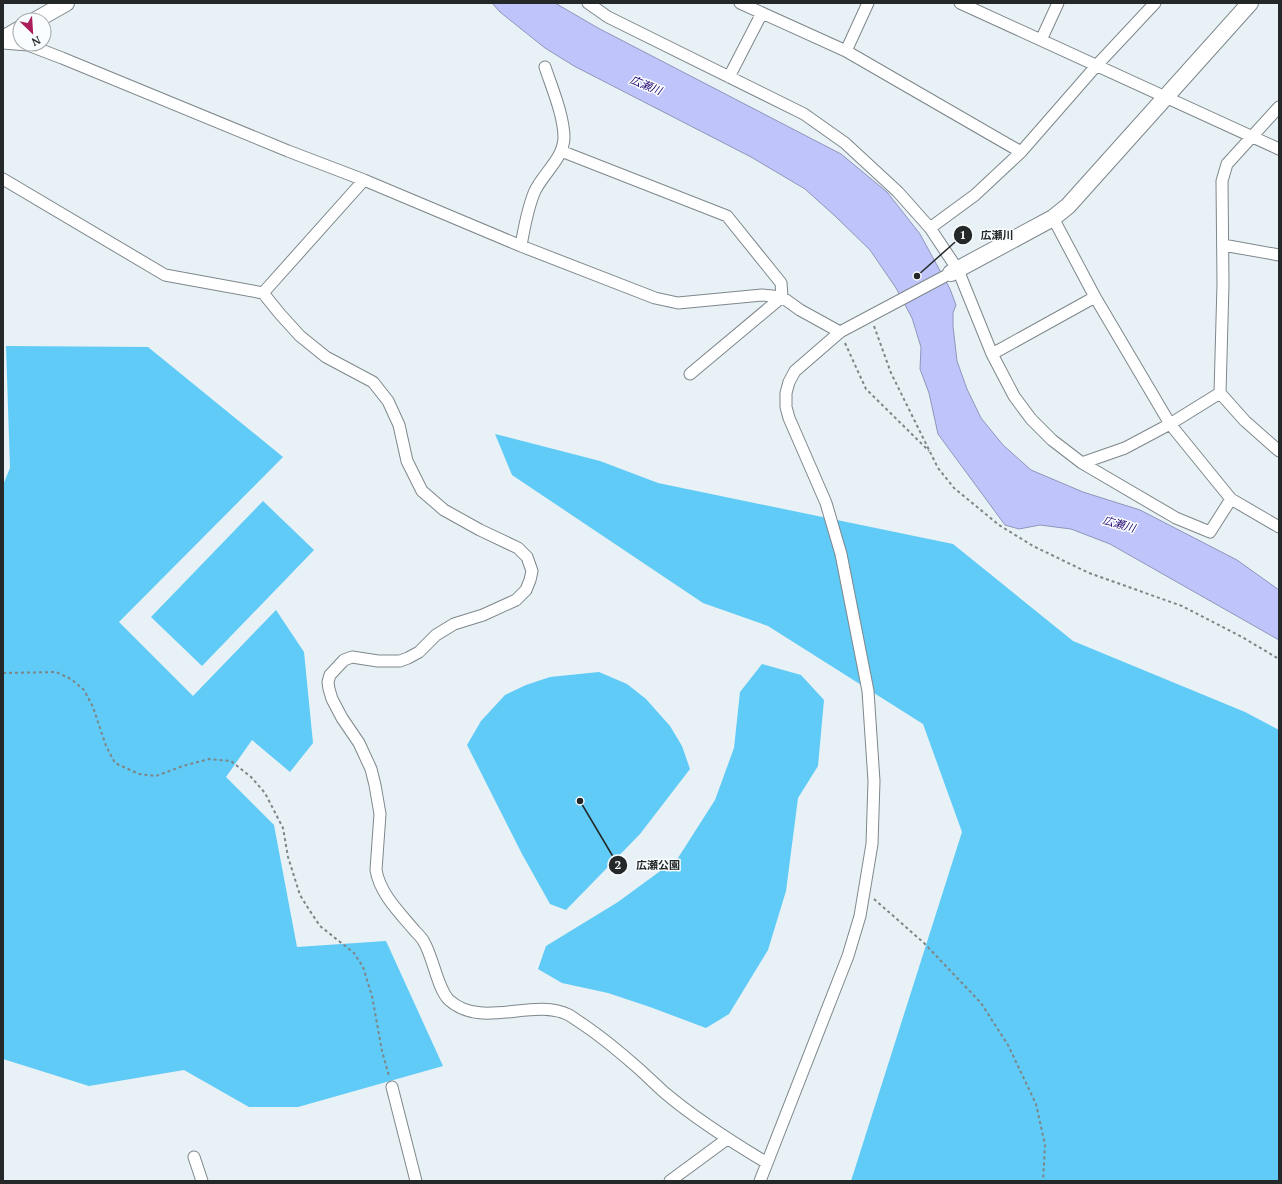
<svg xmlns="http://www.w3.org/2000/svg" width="1282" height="1184" viewBox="0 0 1282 1184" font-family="'PT Serif','Noto Sans JP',serif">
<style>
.green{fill:#5fcbf6}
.water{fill:#bfc4fa;stroke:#9095bb}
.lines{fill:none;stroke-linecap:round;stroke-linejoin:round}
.street-casing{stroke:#7e878c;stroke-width:13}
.secondary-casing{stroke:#7e878c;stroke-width:18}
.path{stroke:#7e8587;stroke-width:2;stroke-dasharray:3 3;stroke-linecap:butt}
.street{stroke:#fff;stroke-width:11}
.secondary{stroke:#fff;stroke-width:16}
.labels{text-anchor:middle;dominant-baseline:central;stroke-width:3;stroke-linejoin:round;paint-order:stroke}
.water-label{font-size:11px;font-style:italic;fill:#240972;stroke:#f9fdff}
.leader{fill:none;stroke:#242829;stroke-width:1.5}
.callout-dot{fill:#242829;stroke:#f9fdff;stroke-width:1.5}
.mark-label{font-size:12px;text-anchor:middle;font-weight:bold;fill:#fff}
.callout-label{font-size:11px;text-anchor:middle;font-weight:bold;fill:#242829;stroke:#f9fdff;stroke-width:3;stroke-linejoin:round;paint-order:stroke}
</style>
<rect width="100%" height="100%" fill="#e7f1f6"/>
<path class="green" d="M6,346L148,347L283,457L119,622L193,696L276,610L304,652L313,743L290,772L252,740L226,777L274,825L297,947L386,941L443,1066L298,1107H249L184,1070L89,1086L3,1059V485L10,468Z
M495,434L600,461L658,483L953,544L1073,641L1245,712L1279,730V1181H851L962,832L923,724L768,626L703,603L512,475Z
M263,501L314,550L202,666L151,617Z
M762,664L801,675L824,700L818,766L798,798L786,891L768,950L729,1014L706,1028L650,1007L608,993L562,983L538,969L546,946L618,902L678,858L715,800L734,748L740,692Z
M599,672L627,684L646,699L670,726L682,746L690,769L640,834L566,910L550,904L522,854L467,745L481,721L505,695L526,685L550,677Z"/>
<path class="water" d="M492,3H555L598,28L841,154L887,192L920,234L950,289L956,305L953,313V326L957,361L967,389L981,418L1003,445L1031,470L1083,492L1140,510L1237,560L1279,590V640L1110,544L1071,529L1040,525L1019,529L1005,525L938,434L929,393L920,369L921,347L912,318L896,288L870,250L835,216L805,189L751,157L574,66L545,48L500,12Z"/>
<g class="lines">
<defs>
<path id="street" d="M588,3L608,17L804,114L845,143L898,192L930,228L958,270L992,354L1014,396L1031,419L1052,440L1082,463L1176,518L1210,532L1231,499
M740,3L846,51L1021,152
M960,3L1279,149
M1041,40L1058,3
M3,43L28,45L62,58L288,151L364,180L521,246L655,298L678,303L762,295L782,297L800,310L840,332
M846,51L868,3
M729,77L762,13
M1279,107L1227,164L1222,181L1223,284L1220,393L1245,421L1279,451
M561,151L727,216L781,283L782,297
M3,179L165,275L263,293L280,314L300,336L326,357L373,382L388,401L399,425L407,461L422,491L444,510L480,530L518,548L527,557L532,571L530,580L526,590L516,600L483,615L454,624L436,635L419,652L408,658L400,661H378L352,657L344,660L330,675L328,682L329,689L332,699L342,718L359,743L371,769L375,785L380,814L376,870C380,894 400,913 415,931C418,934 422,938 424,942C433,957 438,990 449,1000C482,1030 533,997 569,1015C574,1018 579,1022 584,1025C603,1038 621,1053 638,1068C647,1076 656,1085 665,1093C697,1120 732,1142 767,1163
M1053,218L1095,297L1170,424L1231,499L1279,527
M930,228L975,195L1021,152L1097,65L1155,3
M1223,245L1279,255
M521,246C524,228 527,211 534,193C542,174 563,160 564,138C564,116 552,88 545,67
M263,293L364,180
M992,354L1095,297
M690,374L782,297
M1082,463L1125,448L1170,424L1220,393
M392,1087L416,1181
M194,1157L202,1181
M670,1181L727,1139
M760,1181L848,956L860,916L872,844L874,781L868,691L841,554L826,503L789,418L786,407V393L789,382L795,371L840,332L951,273"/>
<path id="secondary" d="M36,20L66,3
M3,39L20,29
M951,273L1053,218L1068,206L1250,3"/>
</defs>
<use href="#street" class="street-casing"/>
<use href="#secondary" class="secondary-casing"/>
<path class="path" d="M874,326L891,373L938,468L954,488L999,525L1033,546L1089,573L1182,606L1242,637L1279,659
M845,343L866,389L929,451
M3,673L56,672L71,679L84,690L93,707L106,746L115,763L139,774L156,776L183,766L209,759L231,761L251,777L265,793L283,828L288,857L300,895L308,908L320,926L354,953L363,967L372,996L382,1051L389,1076
M874,899L924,943L981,1003L1008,1045L1036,1104L1045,1145L1043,1181"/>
<use href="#street" class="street"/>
<use href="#secondary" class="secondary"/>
</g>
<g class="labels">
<g class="water-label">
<text transform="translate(646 85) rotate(22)">広瀬川</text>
<text transform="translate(1119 524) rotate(16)">広瀬川</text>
</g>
</g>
<path class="leader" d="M917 276L963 235M580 801L618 865"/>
<g class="callout-dot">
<circle cx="917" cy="276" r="4"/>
<circle cx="580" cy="801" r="4"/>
<circle cx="963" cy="235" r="10"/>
<circle cx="618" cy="865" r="10"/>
</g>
<g class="mark-label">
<text x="963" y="239">1</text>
<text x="618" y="869">2</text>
</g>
<g class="callout-label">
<text x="997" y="239">広瀬川</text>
<text x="658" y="869">広瀬公園</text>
</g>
<rect width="1282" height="1184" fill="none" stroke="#242829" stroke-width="8"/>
<g transform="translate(32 32) rotate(155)"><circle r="19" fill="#f9fdff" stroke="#a4a8a9"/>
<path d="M0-3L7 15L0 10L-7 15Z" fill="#ab1d5b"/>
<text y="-6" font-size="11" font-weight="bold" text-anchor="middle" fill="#242829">N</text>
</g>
</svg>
